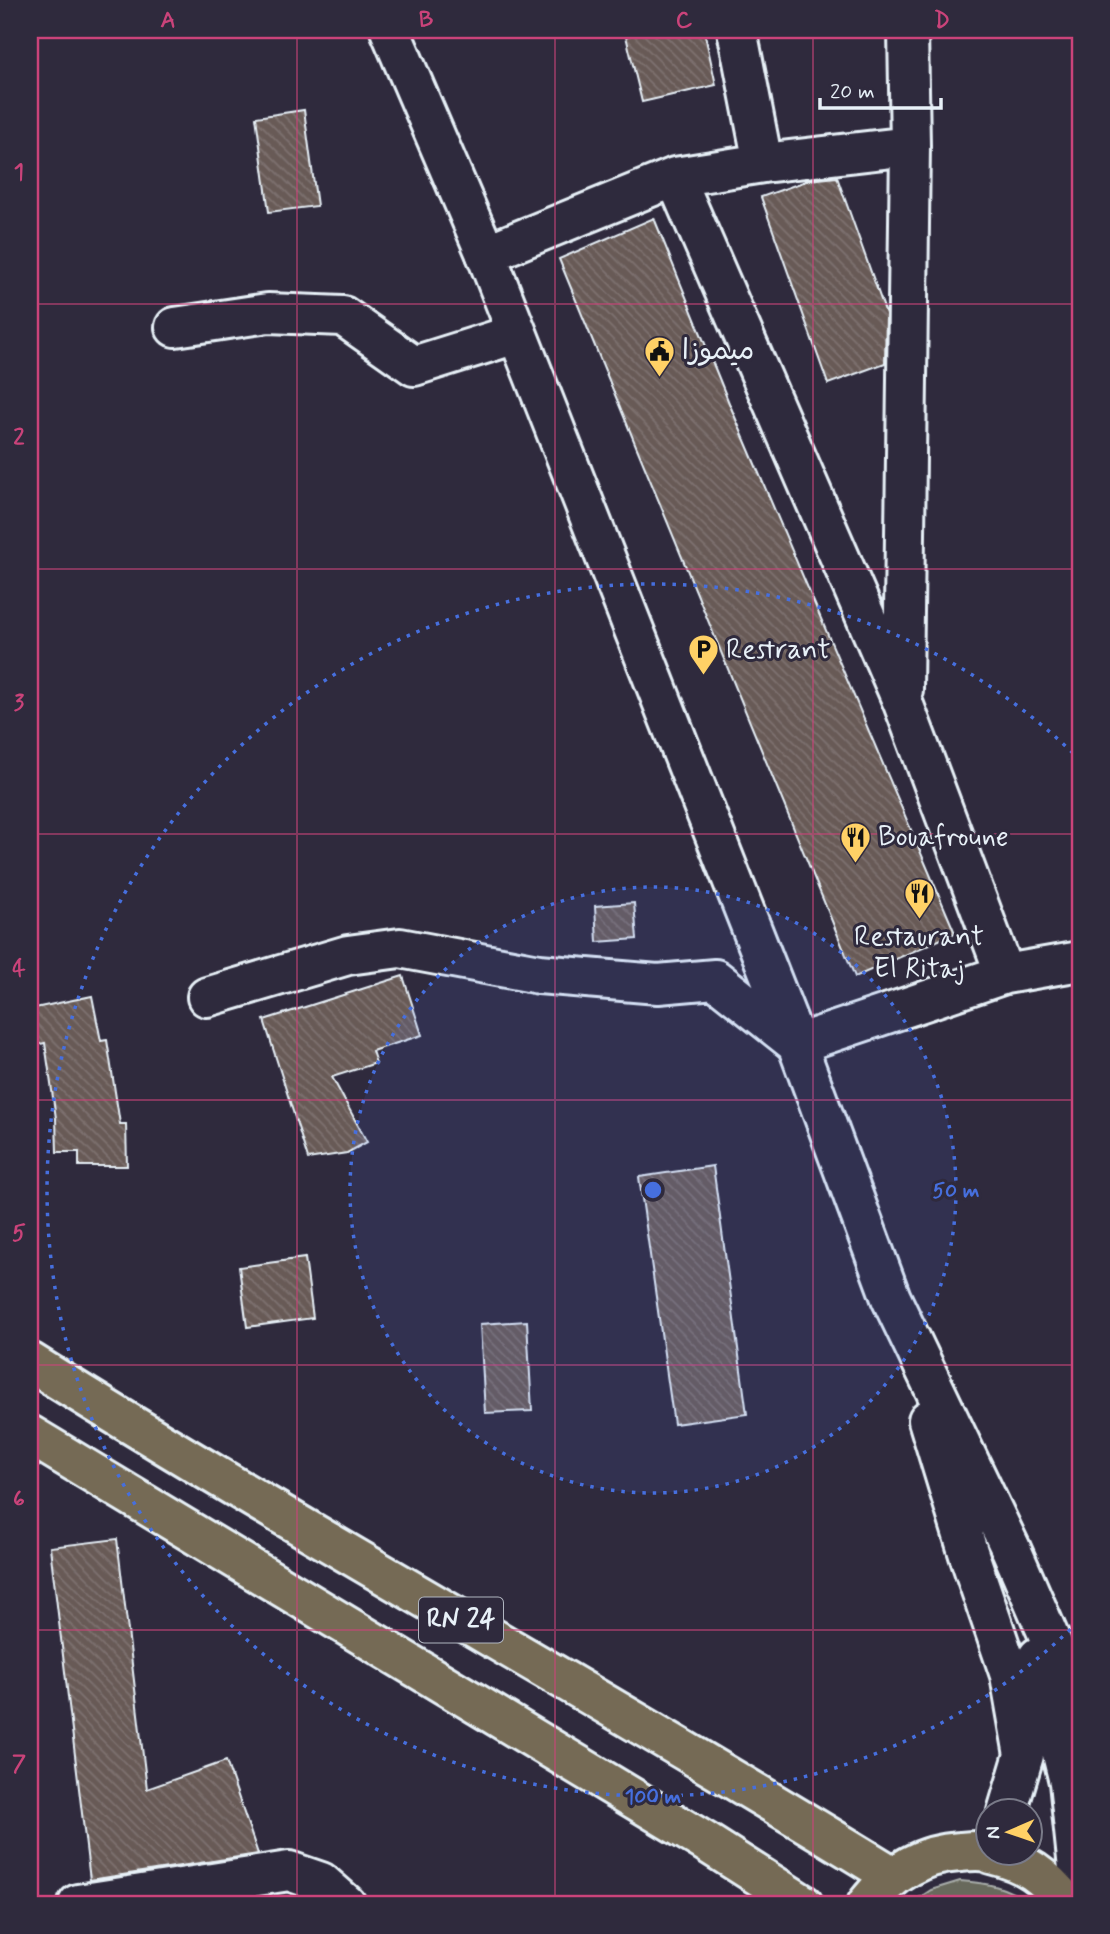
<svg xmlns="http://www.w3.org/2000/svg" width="1110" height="1934" viewBox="0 0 1110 1934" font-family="Mynerve,'Playpen Sans Arabic',sans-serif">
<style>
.grass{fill:url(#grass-tufts);stroke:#a8adaa;stroke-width:2}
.building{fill:url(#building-back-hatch);stroke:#e8f1f8;stroke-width:2}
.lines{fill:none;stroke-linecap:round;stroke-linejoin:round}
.street-casing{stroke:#e8f1f8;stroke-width:44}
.secondary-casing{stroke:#e8f1f8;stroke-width:44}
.primary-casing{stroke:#e8f1f8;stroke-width:44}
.highway-casing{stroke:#e8f1f8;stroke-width:44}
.street{stroke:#2f2a3d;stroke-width:38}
.secondary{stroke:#2f2a3d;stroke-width:38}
.primary{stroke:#756b55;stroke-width:38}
.highway{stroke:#756b55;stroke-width:38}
.grid{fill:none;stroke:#ca437a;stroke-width:2;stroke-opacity:0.55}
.ring{fill:none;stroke:#466fde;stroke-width:3.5;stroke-dasharray:3.5 7}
.labels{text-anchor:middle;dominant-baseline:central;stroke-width:6;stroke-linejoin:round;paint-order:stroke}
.shield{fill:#2f2a3d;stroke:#b0b5c0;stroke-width:2}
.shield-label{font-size:26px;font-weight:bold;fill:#e8f1f8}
.poi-label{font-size:28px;fill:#e8f1f8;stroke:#2f2a3d;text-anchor:start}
.centre{fill:#466fde;stroke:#2f2a3d;stroke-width:3.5}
.ring-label{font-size:21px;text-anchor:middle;font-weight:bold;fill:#466fde;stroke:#2f2a3d;stroke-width:6;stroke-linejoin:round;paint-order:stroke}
.neatline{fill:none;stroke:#ca437a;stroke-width:2.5}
.grid-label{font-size:23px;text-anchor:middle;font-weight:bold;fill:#ca437a}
</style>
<defs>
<pattern id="grass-tufts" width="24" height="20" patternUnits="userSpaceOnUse" patternTransform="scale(1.75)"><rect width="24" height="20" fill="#68695b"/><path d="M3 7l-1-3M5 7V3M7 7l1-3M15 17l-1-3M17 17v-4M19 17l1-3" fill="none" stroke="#7e7f73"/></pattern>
<pattern id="building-back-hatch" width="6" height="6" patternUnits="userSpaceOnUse" patternTransform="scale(1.75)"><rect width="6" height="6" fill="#685a57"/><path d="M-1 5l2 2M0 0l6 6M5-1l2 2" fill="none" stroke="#7e7270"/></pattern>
</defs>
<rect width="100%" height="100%" fill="#2f2a3d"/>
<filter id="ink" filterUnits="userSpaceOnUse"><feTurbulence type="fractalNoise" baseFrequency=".0143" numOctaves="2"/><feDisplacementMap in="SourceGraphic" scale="14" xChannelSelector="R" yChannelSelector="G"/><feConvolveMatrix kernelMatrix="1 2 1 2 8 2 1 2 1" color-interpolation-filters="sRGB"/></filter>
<g filter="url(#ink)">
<path class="grass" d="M960,1881C986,1883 1008,1886 1029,1904H910L931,1890Z"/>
<path class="building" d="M656,30H704L716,85L642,102L626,36Z
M304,110L317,206L269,212L256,117Z
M837,177L886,314L885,363L828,384L761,197L809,180Z
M654,218L729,403L955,933L855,977L559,259Z
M634,903L637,939L597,942L595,906Z
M403,976L422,1035L372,1051L376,1063L332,1077L367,1142L347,1153L308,1159L264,1020Z
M92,996L101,1041L107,1040L120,1124H126L127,1166H79V1152H57L56,1118L45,1043L30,1046V1009Z
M713,1166L747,1414L674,1424L639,1177Z
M305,1258L313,1318L247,1327L239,1267Z
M527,1321L532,1411L485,1413L480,1324Z
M117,1539L147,1789L226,1761L258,1854L90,1880L50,1547Z"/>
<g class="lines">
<defs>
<path id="street" d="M737,30L763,163
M675,177L903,703L1005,974
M486,254L675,177L763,163L910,146
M175,327L268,313L343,316L414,366L516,334
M903,690L910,146L908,30
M207,997L348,955L400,948L539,974L658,984L715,979L797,1044L1005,974L1080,961
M78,1904L289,1871L321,1882L346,1904"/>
<path id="secondary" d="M390,30L486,254L797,1044L891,1298L1011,1549L1080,1708
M928,1420L969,1555L1010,1675L1024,1755L1007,1812
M1038,1657L1069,1782L1080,1888"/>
<path id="primary" d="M991,1854C1027,1863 1044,1875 1067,1904
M867,1904C891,1873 921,1854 960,1852C970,1851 978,1850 988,1852"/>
<path id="highway" d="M30,1362C314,1540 608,1700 893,1876
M30,1435L704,1841L803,1904"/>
</defs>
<use href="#street" class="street-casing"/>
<use href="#secondary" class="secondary-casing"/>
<use href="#primary" class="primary-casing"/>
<use href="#highway" class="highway-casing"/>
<use href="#street" class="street"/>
<use href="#secondary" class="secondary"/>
<use href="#primary" class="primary"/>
<use href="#highway" class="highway"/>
</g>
</g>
<path class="grid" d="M297,30V1904M555,30V1904M813,30V1904M30,304H1080M30,569H1080M30,834H1080M30,1100H1080M30,1365H1080M30,1630H1080"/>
<circle cx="653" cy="1190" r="303" fill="#466fde" fill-opacity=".12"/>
<g class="ring">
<circle cx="653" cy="1190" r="303"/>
<path d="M1078 1622A606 606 0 1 1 1078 758"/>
</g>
<defs>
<symbol id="civic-pin" viewBox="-11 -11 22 30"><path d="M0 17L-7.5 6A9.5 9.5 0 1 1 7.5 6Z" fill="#ffd166" stroke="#2f2a3d"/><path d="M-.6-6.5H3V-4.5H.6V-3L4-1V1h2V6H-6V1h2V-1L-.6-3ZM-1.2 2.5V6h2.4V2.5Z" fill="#111"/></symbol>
<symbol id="parking-pin" viewBox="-11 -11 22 30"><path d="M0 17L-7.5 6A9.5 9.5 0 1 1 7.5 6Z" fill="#ffd166" stroke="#2f2a3d"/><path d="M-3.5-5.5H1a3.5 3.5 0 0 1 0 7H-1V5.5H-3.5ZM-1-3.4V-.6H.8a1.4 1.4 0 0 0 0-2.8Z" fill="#111"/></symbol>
<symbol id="restaurant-pin" viewBox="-11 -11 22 30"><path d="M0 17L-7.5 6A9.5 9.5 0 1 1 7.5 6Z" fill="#ffd166" stroke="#2f2a3d"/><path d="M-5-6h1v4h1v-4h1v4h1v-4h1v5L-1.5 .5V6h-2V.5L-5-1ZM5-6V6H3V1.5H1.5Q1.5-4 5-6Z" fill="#111"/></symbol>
</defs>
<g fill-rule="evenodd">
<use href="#civic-pin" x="642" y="334" width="35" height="47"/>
<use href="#parking-pin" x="686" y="632" width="35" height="47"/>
<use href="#restaurant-pin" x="838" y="820" width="35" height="47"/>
<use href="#restaurant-pin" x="902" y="876" width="35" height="47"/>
</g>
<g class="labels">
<rect class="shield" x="419" y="1597.5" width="84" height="45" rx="5"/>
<g class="shield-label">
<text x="461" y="1620">RN 24</text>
</g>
<g class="poi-label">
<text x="682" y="351">ميموزا</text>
<text x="726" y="650">Restrant</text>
<text x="878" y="837">Bouafroune</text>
<text x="919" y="937" text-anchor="middle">Restaurant<tspan x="919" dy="32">El Ritaj</tspan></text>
</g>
</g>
<circle cx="653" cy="1190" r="10" class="centre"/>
<g class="ring-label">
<text x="956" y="1197">50 m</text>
<text x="653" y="1803">100 m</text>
</g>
<rect width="1110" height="1934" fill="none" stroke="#2f2a3d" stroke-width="77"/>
<g transform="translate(1009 1832) rotate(268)"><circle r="33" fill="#2f2a3d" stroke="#797a88" stroke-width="2"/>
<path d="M0-5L12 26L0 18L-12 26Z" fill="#ffd166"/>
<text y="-10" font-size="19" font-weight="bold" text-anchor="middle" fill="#e8f1f8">N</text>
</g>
<path d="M820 98v10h121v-10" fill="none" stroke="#e8f1f8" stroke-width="3.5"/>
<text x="830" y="98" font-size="21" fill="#e8f1f8" stroke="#2f2a3d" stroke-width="5" paint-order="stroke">20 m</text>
<rect x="38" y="38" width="1034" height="1858" class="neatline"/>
<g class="grid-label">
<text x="168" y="27">A</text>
<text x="426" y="27">B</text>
<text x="684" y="27">C</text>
<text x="942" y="27">D</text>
<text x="19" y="179">1</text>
<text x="19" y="444">2</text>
<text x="19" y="710">3</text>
<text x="19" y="975">4</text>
<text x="19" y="1240">5</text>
<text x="19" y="1506">6</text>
<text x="19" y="1771">7</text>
</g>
</svg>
